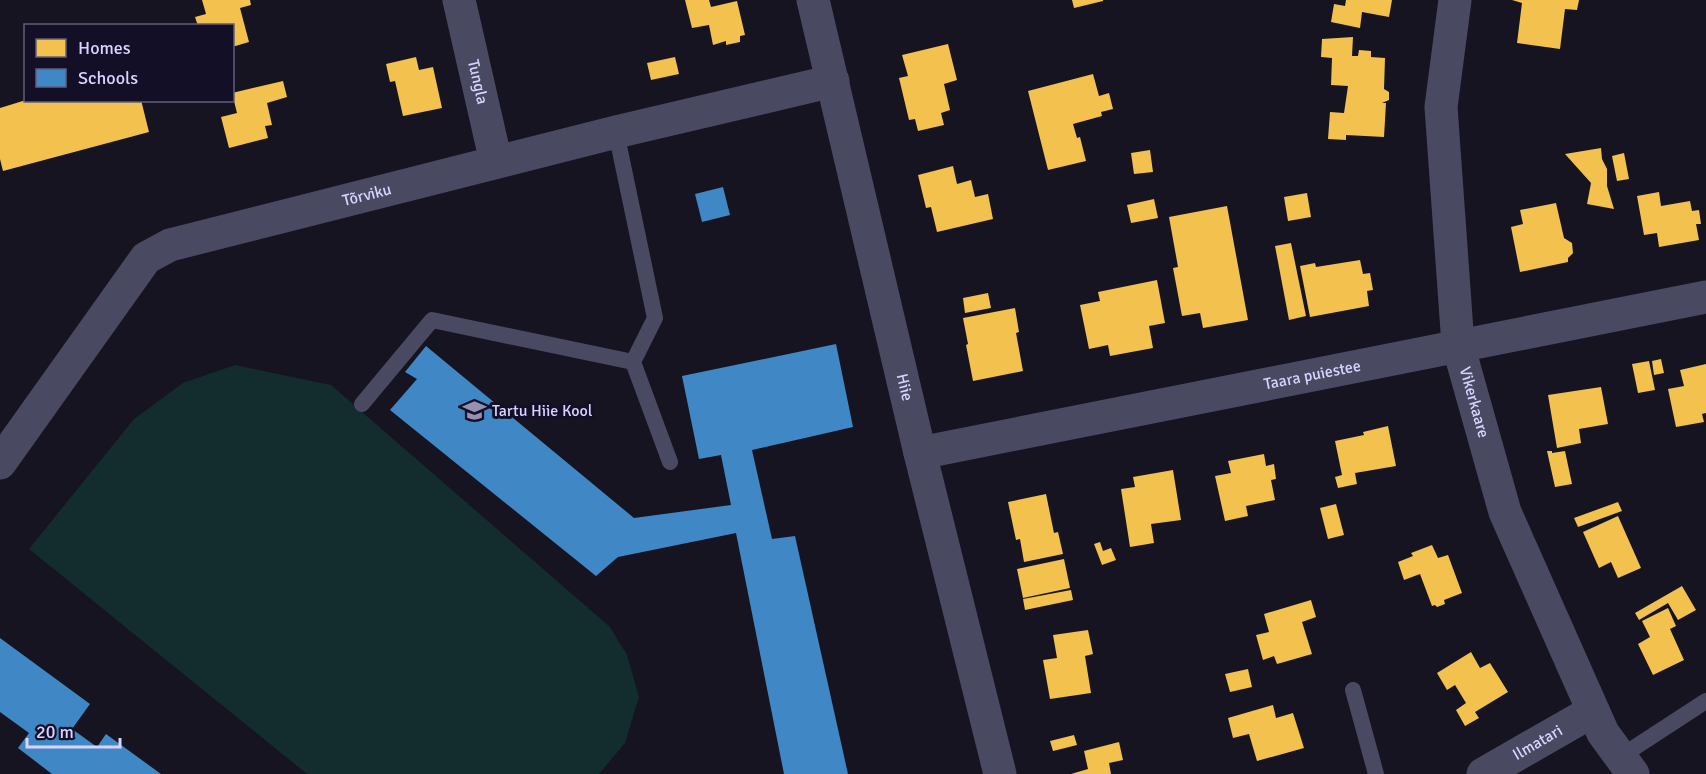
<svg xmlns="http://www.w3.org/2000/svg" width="1706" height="774" viewBox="0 0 1706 774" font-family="Signika,sans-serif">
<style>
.green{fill:#132c2d}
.homes{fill:#f2c14e}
.schools{fill:#3f88c5}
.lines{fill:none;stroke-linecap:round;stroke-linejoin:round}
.service{stroke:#4a4962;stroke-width:16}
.minor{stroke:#4a4962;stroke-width:33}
.labels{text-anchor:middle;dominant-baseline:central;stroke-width:6;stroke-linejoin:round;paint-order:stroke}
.street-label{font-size:16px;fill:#d9d4ff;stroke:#130f26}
.poi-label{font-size:16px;fill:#d9d4ff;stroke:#130f26;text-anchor:start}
</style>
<rect width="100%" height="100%" fill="#161421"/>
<path class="green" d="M235,365L331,385L610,627L627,655L639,697L625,743L599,774H307L29,549L134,419L183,383Z"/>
<path class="homes" d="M202,0H250L251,5L240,8L249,42L232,47V26H198L195,17L206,14Z
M685,0H709L711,7L737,1L745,35L740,36V42L726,45V41L713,45L709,25L692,28Z
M1072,0H1103V1L1074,8Z
M1346,0H1392L1389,17L1362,12L1360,28L1331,22L1334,4L1345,6Z
M1512,0H1579L1577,10L1565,9L1560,49L1517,43L1522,3Z
M1353,37L1352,56H1358L1359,50L1371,51V57L1385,58L1384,89L1389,92V100L1382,103H1386L1384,137L1346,135V140L1328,139L1330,112L1344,113L1348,86L1331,85L1332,58L1321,57L1322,39Z
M948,44L957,80L944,84L950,110L941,113L944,125L918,131L915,119L909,120L899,78L908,76L902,55Z
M416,57L419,70L433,67L442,108L403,116L395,81L390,82L386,64Z
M675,57L679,74L651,80L647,63Z
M1093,74L1099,96L1109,93L1113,109L1101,112L1102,116L1073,124L1077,138L1080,137L1086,161L1048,170L1028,91Z
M283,81L287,97L267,103L272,125L265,126L268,138L229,148L221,117L237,113L232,93Z
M26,100H141L149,132L3,171L0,159V108Z
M1601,148L1602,159L1607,169V186L1614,209L1587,204L1591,183L1565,154Z
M1150,150L1153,172L1134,174L1131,153Z
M1624,153L1629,179L1617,181L1612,156Z
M953,166L957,184L971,180L975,197L988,194L993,219L937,232L931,207L926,208L918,175Z
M1659,192L1661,206L1690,201L1692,211L1699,210L1701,224H1696L1699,240L1659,247L1657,233L1644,235L1637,196Z
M1307,193L1311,217L1288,221L1284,197Z
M1154,199L1158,218L1131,223L1127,205Z
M1556,203L1564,238L1572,243L1573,253L1568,258V262L1520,272L1511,227L1523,224L1520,210Z
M1227,206L1248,320L1203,328L1200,313L1182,316L1173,268L1178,267L1169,217Z
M1291,243L1306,316L1289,320L1275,246Z
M1360,260L1363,274L1370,273L1373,290L1367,291L1369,306L1310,317L1300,266L1315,263L1316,267Z
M1157,280L1165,323L1149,326L1153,348L1110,356L1108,345L1089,349L1080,305L1100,301L1098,292Z
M988,293L991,308L965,313L963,298Z
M1015,308L1019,332L1016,333L1023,371L973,381L966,345L968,344L963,318Z
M1661,359L1664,373L1654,375L1652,361Z
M1649,361L1655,390L1638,393L1632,364Z
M1706,364V413L1702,414L1704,422L1676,427L1668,389L1684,386L1680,370Z
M1601,387L1608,424L1579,429L1581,443L1557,448L1548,395Z
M1388,426L1396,466L1355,473L1357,484L1338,488L1335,477L1342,475L1335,441L1364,435L1363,432Z
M1547,451H1552V453L1565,451L1572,484L1555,487Z
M1264,454L1266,466L1274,464L1276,479L1271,480L1275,500L1246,506L1248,516L1225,521L1215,476L1231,473L1228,461Z
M1173,470L1181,520L1151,524L1154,543L1130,547L1121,489L1135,487L1133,477Z
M1046,494L1054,533L1058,532L1063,554L1024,562L1020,539L1016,540L1008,502Z
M1618,502L1622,511L1578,527L1574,518Z
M1336,504L1344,535L1328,539L1320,508Z
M1618,516L1641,568L1618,578L1611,562L1599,568L1583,532Z
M1100,542L1103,551L1111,548L1116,560L1102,565L1094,544Z
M1432,545L1438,558L1448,555L1462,593L1444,600L1445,604L1437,607L1435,605L1432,606L1420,574L1404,580L1398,562L1413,556L1411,553Z
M1064,559L1070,588L1023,598L1017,569Z
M1682,586L1696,610L1678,620L1668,603L1639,620L1635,613Z
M1071,590L1073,600L1025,610L1023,599Z
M1311,600L1316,617L1302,622L1312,654L1277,664L1274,656L1263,660L1256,635L1269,632L1264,614Z
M1668,608L1676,626L1670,629L1684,660L1653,675L1638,644L1650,637L1642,621Z
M1088,630L1093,654L1085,656L1091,693L1050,699L1043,660L1057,658L1053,635Z
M1471,652L1480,668L1490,663L1508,692L1475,712L1479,718L1465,726L1456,710L1466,703L1455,685L1447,690L1437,673Z
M1248,669L1252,687L1230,692L1225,674Z
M1273,705L1276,718L1293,713L1304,748L1257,761L1249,734L1233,738L1228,718Z
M1074,735L1077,745L1053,751L1050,741Z
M1119,742L1123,760L1109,763L1111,774H1071L1088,769L1084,751Z"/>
<path class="schools" d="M723,187L730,215L702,222L695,194Z
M836,344L853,427L752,450L772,539L795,536L848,774H784L736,533L618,557L596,576L390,410L417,379L405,372L426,346L634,518L731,505L721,455L699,459L682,376Z
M0,638L90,704L72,729L97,747L106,734L161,774H52L18,748L29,733L0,712Z"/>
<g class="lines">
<path class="service" d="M616,132L655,318L633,362L670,462
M362,404L432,320L633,362
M1353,690L1376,774
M1620,757L1706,701"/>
<g class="minor">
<path id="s1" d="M459,0L496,162"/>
<path id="s2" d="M813,0L920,453L1000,774"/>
<path id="s3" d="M1455,0L1441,107L1458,345L1505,512L1603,733L1633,774"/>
<path id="s4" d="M920,453L1706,297"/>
<path id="s5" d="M0,463L146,258L170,245L616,132L833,81"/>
<path id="s6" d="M1483,774L1593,711"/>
</g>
</g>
<defs>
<symbol id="school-bare" viewBox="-9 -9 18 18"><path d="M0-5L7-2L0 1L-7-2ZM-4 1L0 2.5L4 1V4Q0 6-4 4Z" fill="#9591b1" stroke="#130f26" stroke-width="2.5" paint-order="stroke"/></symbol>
</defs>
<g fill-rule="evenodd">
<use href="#school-bare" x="458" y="394" width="33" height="33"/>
</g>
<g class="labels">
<g class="street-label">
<text stroke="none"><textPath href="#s1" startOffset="84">Tungla</textPath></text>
<text stroke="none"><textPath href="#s5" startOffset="482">Tõrviku</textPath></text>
<text stroke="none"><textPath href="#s4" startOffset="400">Taara puiestee</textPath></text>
<text stroke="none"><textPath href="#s2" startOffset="398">Hiie</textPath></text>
<text stroke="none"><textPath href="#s3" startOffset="406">Vikerkaare</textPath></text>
<text stroke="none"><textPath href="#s6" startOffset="63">Ilmatari</textPath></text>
</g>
<g class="poi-label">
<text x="492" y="411">Tartu Hiie Kool</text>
</g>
</g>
<rect x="24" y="24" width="210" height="78" fill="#130f26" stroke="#625e7d" stroke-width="1.5"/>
<rect x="36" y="39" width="30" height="18" fill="#f2c14e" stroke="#625e7d" stroke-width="1.5"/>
<text x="78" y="54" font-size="18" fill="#d9d4ff">Homes</text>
<rect x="36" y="69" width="30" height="18" fill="#3f88c5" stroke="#625e7d" stroke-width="1.5"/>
<text x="78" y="84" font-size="18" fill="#d9d4ff">Schools</text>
<path d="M27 738v9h93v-9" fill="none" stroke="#d9d4ff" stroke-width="3"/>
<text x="36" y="738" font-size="18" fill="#d9d4ff" stroke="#130f26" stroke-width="4.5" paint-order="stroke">20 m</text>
</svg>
